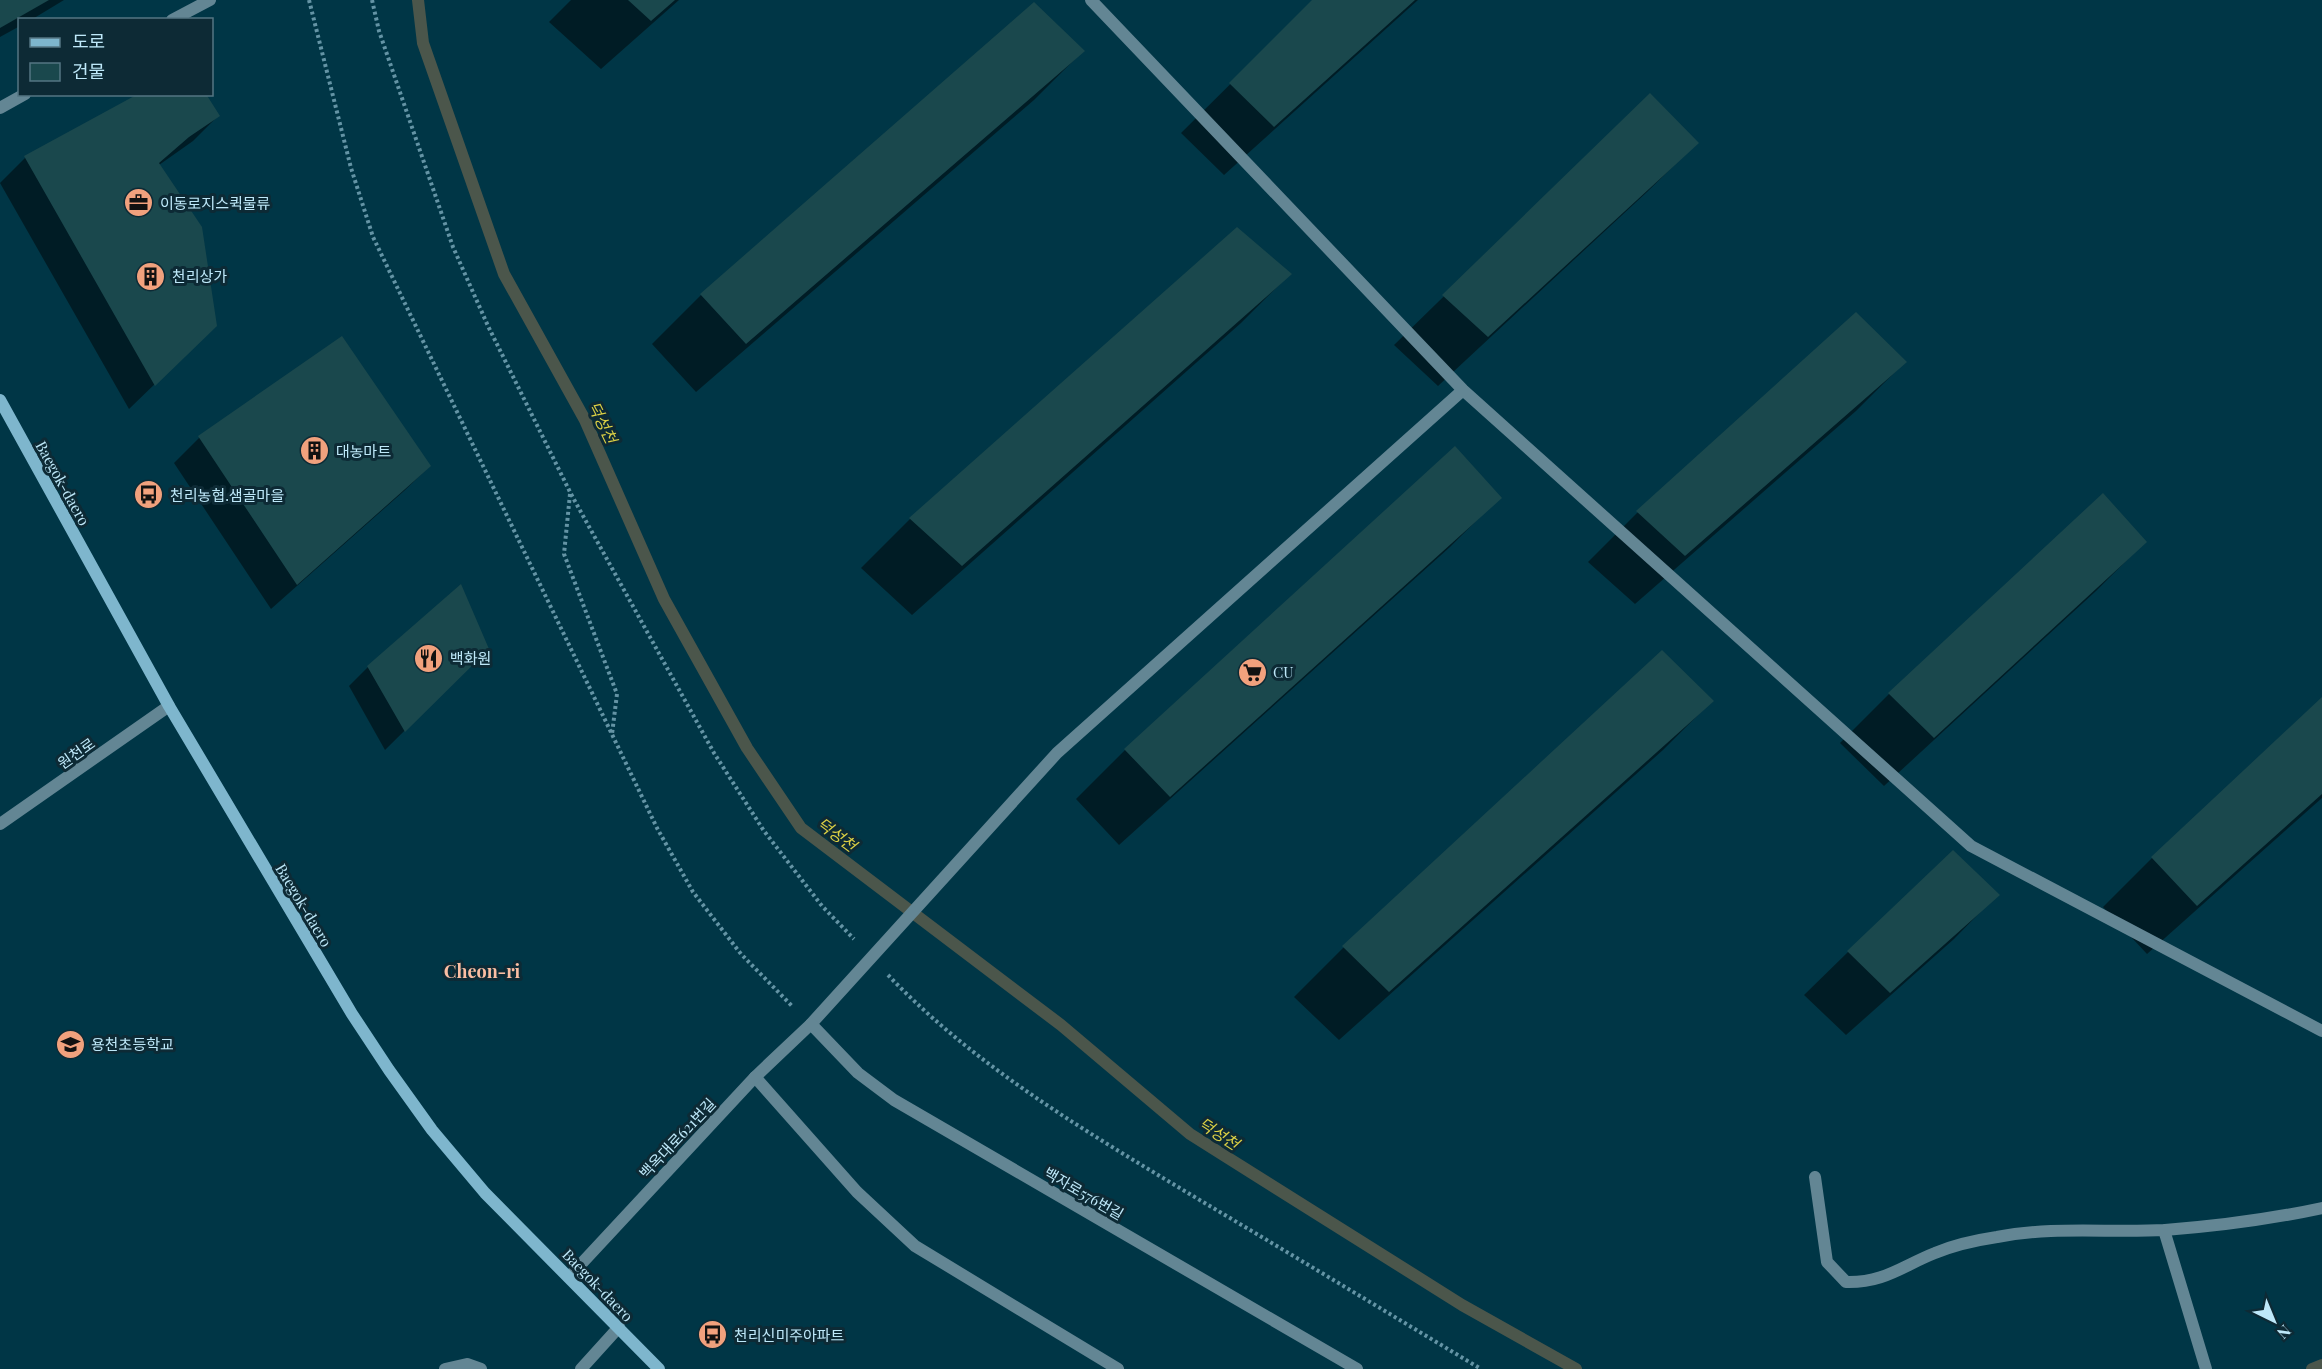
<svg xmlns="http://www.w3.org/2000/svg" width="2322" height="1369" viewBox="0 0 2322 1369" font-family="'Playfair Display','Noto Sans KR',serif">
<style>
.shadow{fill:#0007}
.lines{fill:none;stroke-linecap:round;stroke-linejoin:round}
.stream{stroke:#4b564b;stroke-width:12}
.building{fill:#1a484d}
.path{stroke:#6494a5;stroke-width:4;stroke-dasharray:3 3;stroke-linecap:butt}
.lane{stroke:#638694;stroke-width:12}
.street{stroke:#638694;stroke-width:12}
.secondary{stroke:#7eb6cd;stroke-width:12}
.labels{text-anchor:middle;dominant-baseline:central;stroke-width:6;stroke-linejoin:round;paint-order:stroke}
.poi-label{font-size:15px;fill:#bee8f9;stroke:#0d2a35;text-anchor:start}
.street-label{font-size:15px;fill:#bee8f9;stroke:#0d2a35}
.water-label{font-size:16px;font-style:italic;fill:#dcd045;stroke:#0d2a35}
.quarter-label{font-size:18px;font-weight:bold;fill:#fbbea3;stroke:#0d2a35}
</style>
<rect width="100%" height="100%" fill="#003646"/>
<path class="shadow" d="M0,0H64L31,20H20V26L0,37Z
M571,0H679L601,69L549,22Z
M1315,0H1418L1224,175L1181,133Z
M1083,51L1034,100L696,392L652,344L701,295Z
M1650,95L1697,143L1647,192L1438,386L1394,345Z
M218,116L193,141L159,165L189,351L129,409L0,183L25,158Z
M1237,229L1290,274L1241,323L912,615L861,568L910,519Z
M1856,314L1905,362L1856,411L1635,604L1588,562L1637,513Z
M199,438L430,466L404,491L271,609L174,463Z
M2103,495L2145,542L2096,591L1884,786L1840,743L1889,694Z
M1499,498L1450,547L1119,845L1076,799L1125,750Z
M487,649L385,750L349,686L368,667Z
M1662,652L1712,701L1663,750L1339,1040L1294,997L1343,948Z
M2322,699V798L2147,954L2103,907L2152,858Z
M1997,895L1954,939L1846,1035L1804,995L1848,952Z"/>
<g class="lines">
<path class="stream" d="M418,0L423,43L504,274L585,420L664,599L747,748L801,828L1061,1025L1190,1134L1462,1305L1576,1369
M2312,1369L2322,1365"/>
</g>
<path class="building" d="M0,0H49L0,28Z
M628,0H675L651,21Z
M1312,0H1415L1274,127L1229,83Z
M1034,2L1085,51L746,344L700,294Z
M1650,93L1699,143L1488,337L1442,295Z
M138,94H206L220,116L189,137L159,163L202,227L217,326L155,386L24,156Z
M1237,227L1292,274L962,566L909,518Z
M1856,312L1907,362L1685,556L1636,511Z
M342,336L431,466L297,585L198,436Z
M1455,446L1502,498L1170,797L1124,749Z
M2103,493L2147,542L1934,738L1888,693Z
M461,584L489,649L405,732L367,666Z
M1662,650L1714,701L1389,992L1342,946Z
M2322,697V794L2197,906L2151,857Z
M1953,850L2000,895L1890,993L1847,951Z"/>
<g class="lines">
<path class="path" d="M309,0L351,168L373,237L657,828L693,892L741,954L793,1007
M372,0L379,31L453,247L488,326L571,494L714,753L764,831L822,906L854,939
M570,494L564,554L617,694L612,734
M888,975C976,1067 1085,1131 1193,1196C1289,1253 1385,1311 1481,1369"/>
<path class="lane" d="M1091,0L1463,390L1971,846L2322,1031
M811,1024L1057,753L1463,390
M755,1077L857,1192L915,1246L1118,1369
M1815,1177L1827,1262L1846,1282C1884,1283 1902,1266 1935,1253C1954,1245 1977,1240 1997,1237C2053,1226 2108,1233 2165,1230C2217,1226 2271,1219 2322,1208
M2164,1230L2206,1369
M445,1369L467,1364L481,1369"/>
<path class="street" d="M172,20L210,0
M0,108L25,94
M0,824L169,706
M569,1277L755,1077L811,1024L858,1073L894,1100L1357,1369
M581,1369L619,1327"/>
<path class="secondary" d="M0,400L169,706L352,1014L389,1070L432,1130L485,1193L659,1369"/>
</g>
<defs>
<symbol id="office-disc" viewBox="-11 -11 22 22"><circle r="9.5" fill="#f1a17d" stroke="#0d2a35"/><path d="M-6-3h4V-5.5h4V-3h4V5H-6ZM-1-4.5V-3h2v-1.5ZM-6 0V1H6V0Z" fill="#111"/></symbol>
<symbol id="building-disc" viewBox="-11 -11 22 22"><circle r="9.5" fill="#f1a17d" stroke="#0d2a35"/><path d="M-4-6H4V6H1V3H-1V6H-4ZM-2.5-4.3h1.7v1.8h-1.7ZM.8-4.3h1.7v1.8H.8ZM-2.5-1h1.7V.8h-1.7ZM.8-1h1.7V.8H.8Z" fill="#111"/></symbol>
<symbol id="bus-disc" viewBox="-11 -11 22 22"><circle r="9.5" fill="#f1a17d" stroke="#0d2a35"/><path d="M-5-6H5V4H4V6H2V4H-2V6H-4V4H-5ZM-3.5-4V0h7V-4ZM-3.5 1.2v1.5H-2V1.2ZM2 1.2v1.5H3.5V1.2Z" fill="#111"/></symbol>
<symbol id="restaurant-disc" viewBox="-11 -11 22 22"><circle r="9.5" fill="#f1a17d" stroke="#0d2a35"/><path d="M-5-6h1v4h1v-4h1v4h1v-4h1v5L-1.5 .5V6h-2V.5L-5-1ZM5-6V6H3V1.5H1.5Q1.5-4 5-6Z" fill="#111"/></symbol>
<symbol id="supermarket-disc" viewBox="-11 -11 22 22"><circle r="9.5" fill="#f1a17d" stroke="#0d2a35"/><path d="M-6-5.5h2.5l.6 2H6L4.5 2H-2.5L-4.4-4H-6ZM-1.5 3.2a1.3 1.3 0 1 0 .1 0ZM3 3.2a1.3 1.3 0 1 0 .1 0Z" fill="#111"/></symbol>
<symbol id="school-disc" viewBox="-11 -11 22 22"><circle r="9.5" fill="#f1a17d" stroke="#0d2a35"/><path d="M0-5L7-2L0 1L-7-2ZM-4 1L0 2.5L4 1V4Q0 6-4 4Z" fill="#111"/></symbol>
</defs>
<g fill-rule="evenodd">
<use href="#office-disc" x="122" y="186" width="33" height="33"/>
<use href="#building-disc" x="134" y="260" width="33" height="33"/>
<use href="#building-disc" x="298" y="434" width="33" height="33"/>
<use href="#bus-disc" x="132" y="478" width="33" height="33"/>
<use href="#restaurant-disc" x="412" y="642" width="33" height="33"/>
<use href="#supermarket-disc" x="1236" y="656" width="33" height="33"/>
<use href="#school-disc" x="54" y="1028" width="33" height="33"/>
<use href="#bus-disc" x="696" y="1318" width="33" height="33"/>
</g>
<g class="labels">
<g class="poi-label">
<text x="160" y="203">이동로지스퀵물류</text>
<text x="172" y="276">천리상가</text>
<text x="336" y="451">대농마트</text>
<text x="170" y="495">천리농협.샘골마을</text>
<text x="450" y="658">백화원</text>
<text x="1273" y="672">CU</text>
<text x="91" y="1044">용천초등학교</text>
<text x="734" y="1335">천리신미주아파트</text>
</g>
<g class="street-label">
<text transform="translate(63 483) rotate(61)">Baegok-daero</text>
<text transform="translate(76 753) rotate(-35)">원천로</text>
<text transform="translate(304 905) rotate(59)">Baegok-daero</text>
<text transform="translate(677 1138) rotate(-47)">백옥대로621번길</text>
<text transform="translate(1084 1193) rotate(30)">백자로576번길</text>
<text transform="translate(598 1285) rotate(46)">Baegok-daero</text>
</g>
<g class="water-label">
<text transform="translate(603 422) rotate(64)">덕성천</text>
<text transform="translate(837 834) rotate(37)">덕성천</text>
<text transform="translate(1219 1133) rotate(33)">덕성천</text>
</g>
<g class="quarter-label">
<text x="482" y="971">Cheon-ri</text>
</g>
</g>
<rect x="18" y="18" width="195" height="78" fill="#0d2a35" stroke="#547683" stroke-width="1.5"/>
<rect x="30" y="38" width="30" height="9" fill="#7eb6cd" stroke="#547683" stroke-width="1.5"/>
<text x="72" y="48" font-size="18" fill="#bee8f9">도로</text>
<rect x="30" y="63" width="30" height="18" fill="#1a484d" stroke="#547683" stroke-width="1.5"/>
<text x="72" y="78" font-size="18" fill="#bee8f9">건물</text>
<g transform="translate(2274 1321) rotate(137)" stroke="#0d2a35" stroke-width="4.5" paint-order="stroke">
<path d="M0-4.5L10 22L0 15L-10 22Z" fill="#bee8f9"/>
<text y="-9" font-size="16" font-weight="bold" text-anchor="middle" fill="#bee8f9">N</text>
</g>
</svg>
